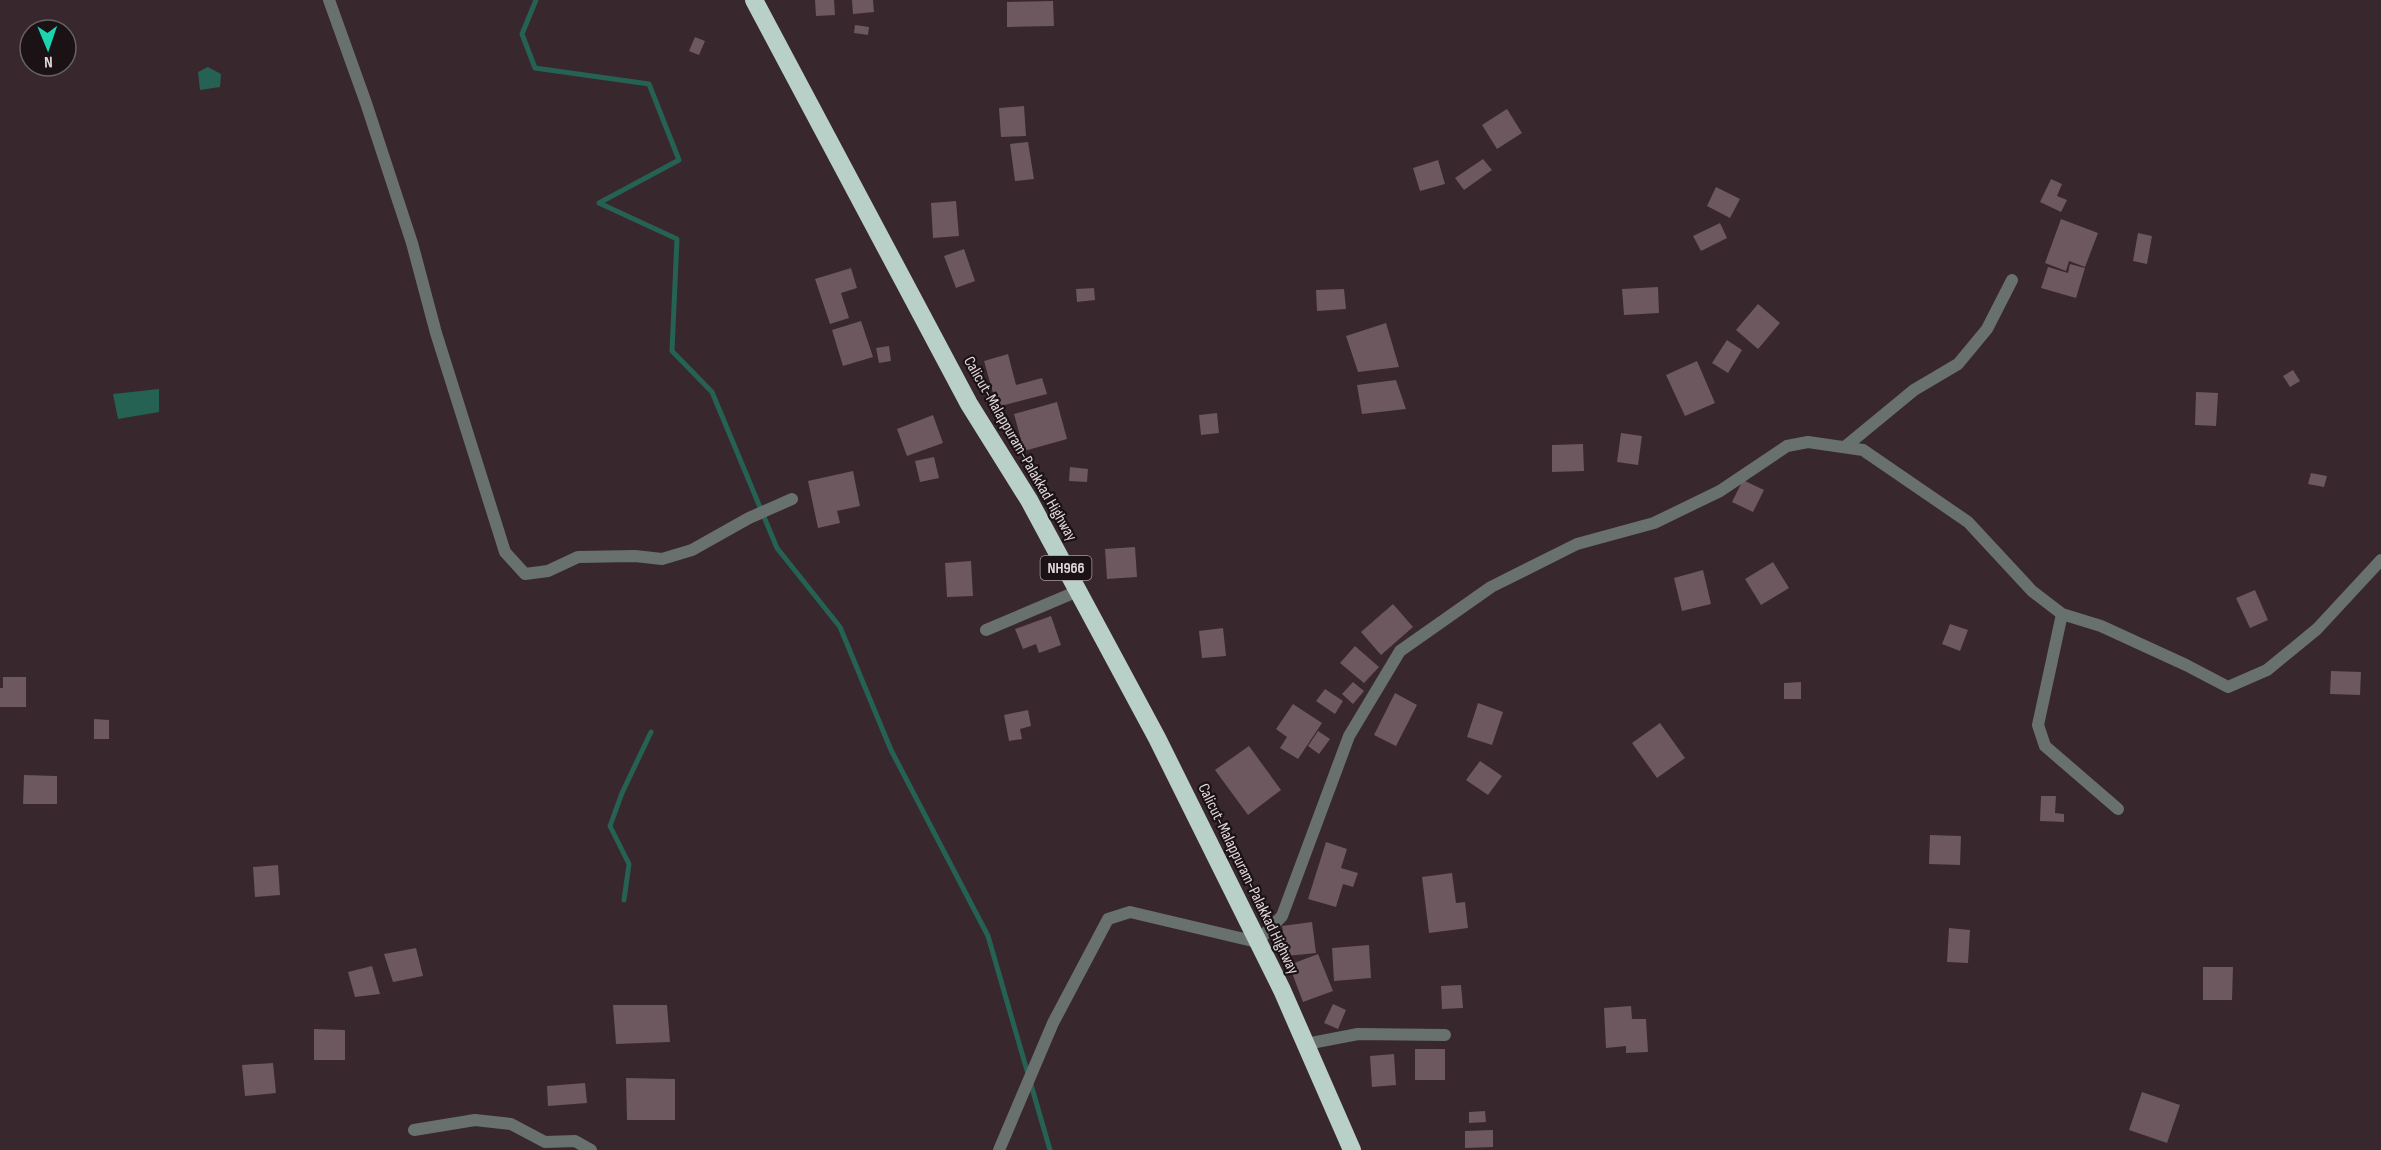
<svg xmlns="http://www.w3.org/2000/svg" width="2381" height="1150" viewBox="0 0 2381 1150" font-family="'Sofia Sans Condensed',sans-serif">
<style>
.water{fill:#256253}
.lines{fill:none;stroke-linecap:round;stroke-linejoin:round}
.stream{stroke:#256253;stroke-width:5}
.building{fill:#6c585e}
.street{stroke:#68716e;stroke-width:12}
.highway{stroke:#b9d0c9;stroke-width:18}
.labels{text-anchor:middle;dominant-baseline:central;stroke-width:4.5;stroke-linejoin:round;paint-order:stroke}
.shield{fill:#1a1214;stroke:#a69c9f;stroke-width:1.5}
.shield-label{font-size:15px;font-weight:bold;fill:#e2d7da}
.street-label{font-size:16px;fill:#e2d7da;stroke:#1a1214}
</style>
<rect width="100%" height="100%" fill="#38272c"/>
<path class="water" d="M208,67L221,74L220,87L200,90L198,72Z
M159,389V412L118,419L113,394Z"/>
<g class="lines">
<path class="stream" d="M536,0L522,34L535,68L649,84L679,160L599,203L677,239L672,351L712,392L777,548L840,627L891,750L988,936L1050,1150
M624,900L629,864L610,826L622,793L651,732"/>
</g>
<path class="building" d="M815,0H834L835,15L816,16Z
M852,0H873L874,12L853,14Z
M1053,1L1054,26L1007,27V2Z
M855,25L869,27L868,35L854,33Z
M695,37L705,41L699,55L689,51Z
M1024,106L1026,136L1001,137L999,108Z
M1507,109L1522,133L1497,149L1482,125Z
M1028,142L1034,179L1015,181L1010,144Z
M1483,159L1492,170L1464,190L1455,178Z
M1438,160L1445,184L1420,191L1413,168Z
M2051,179L2062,184L2057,196L2067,200L2061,212L2040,202Z
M1716,187L1740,199L1730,218L1707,206Z
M956,201L959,236L933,238L931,203Z
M2061,219L2098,233L2085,267L2069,261L2066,271L2045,263Z
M1720,223L1727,238L1701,251L1693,236Z
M2138,233L2152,236L2147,264L2133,261Z
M964,249L975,281L956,288L944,256Z
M2070,264L2085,268L2076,298L2041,288L2048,267L2068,273Z
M851,268L857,288L841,293L849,318L830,324L815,279Z
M1658,287L1659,313L1624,315L1622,289Z
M1094,288L1095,300L1077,302L1076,289Z
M1344,289L1346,309L1317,311L1316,290Z
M1758,304L1780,323L1758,349L1736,330Z
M861,321L873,357L843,366L832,330Z
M1386,323L1399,367L1358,372L1346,336Z
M1727,340L1742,350L1728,373L1712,363Z
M889,346L891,361L879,363L876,348Z
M1008,354L1016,385L1042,378L1047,394L997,407L984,361Z
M1697,361L1715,403L1685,416L1666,375Z
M2293,370L2300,381L2290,387L2283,376Z
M1396,380L1406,409L1362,414L1357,385Z
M2196,392L2218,393L2216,426L2195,425Z
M1057,402L1067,439L1024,451L1014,414Z
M1217,413L1219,433L1201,435L1199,415Z
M933,415L943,443L907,456L897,429Z
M1621,433L1642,436L1638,465L1617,462Z
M1583,444L1584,471L1552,472V445Z
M934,457L939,478L920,482L915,461Z
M1070,467L1088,469L1087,482L1069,481Z
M853,471L860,506L837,511L840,523L818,528L808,481Z
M2311,473L2327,476L2324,487L2308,484Z
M1743,480L1764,490L1753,512L1732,502Z
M1135,547L1137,577L1107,579L1105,549Z
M971,561L973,596L947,597L945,563Z
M1773,562L1789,588L1761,605L1745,579Z
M1703,570L1711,604L1682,611L1674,578Z
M2255,590L2268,620L2250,628L2236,598Z
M1393,604L1413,627L1381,655L1361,632Z
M1051,616L1061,645L1039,653L1036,644L1023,649L1015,629Z
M1950,624L1968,630L1960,651L1942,644Z
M1223,628L1226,656L1202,658L1199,631Z
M1355,646L1379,667L1364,683L1340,663Z
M2331,671L2361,672L2360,695L2330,694Z
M3,677H26V707H0V688H3Z
M1353,682L1364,691L1353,704L1342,694Z
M1801,682V699H1784V683Z
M1325,689L1343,701L1335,714L1316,701Z
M1395,693L1417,705L1396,746L1374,735Z
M1478,703L1503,712L1492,745L1467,737Z
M1293,704L1322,723L1298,759L1280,748L1287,737L1276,729Z
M1028,710L1031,726L1020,729L1022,739L1009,741L1004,715Z
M94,719L109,720V739H94Z
M1660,723L1685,758L1657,778L1632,743Z
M1318,731L1330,739L1319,754L1308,746Z
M1249,746L1281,790L1248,815L1215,770Z
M1480,761L1502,776L1488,795L1466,780Z
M24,775L57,776V804H23Z
M2041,796H2056L2055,813L2064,814V822L2040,821Z
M1930,835L1961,836L1960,865L1929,864Z
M1326,842L1347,849L1341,868L1358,873L1353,887L1343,884L1336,907L1308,899Z
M278,865L280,895L255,897L253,867Z
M1452,873L1456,903L1465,902L1468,928L1429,933L1422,877Z
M1312,922L1316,953L1287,956L1282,926Z
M1949,928L1970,930L1968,963L1947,962Z
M1369,945L1371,978L1334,981L1332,948Z
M416,948L423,976L393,982L384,954Z
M1318,954L1333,991L1303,1002L1289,965Z
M372,966L380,994L355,997L348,972Z
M2203,967H2233L2232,1000H2203Z
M1461,985L1463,1008L1442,1009L1441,986Z
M1333,1004L1346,1010L1338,1029L1324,1023Z
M613,1005H667L670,1042L616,1044Z
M1631,1006L1632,1019H1646L1648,1052L1626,1053V1046L1606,1048L1604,1008Z
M314,1029L345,1030V1060H314Z
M1415,1049H1445V1080H1415Z
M1394,1054L1396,1085L1372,1087L1370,1056Z
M273,1063L276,1093L245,1096L242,1065Z
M626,1078L675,1079V1120H627Z
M585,1083L587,1103L548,1106L547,1086Z
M2142,1092L2180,1105L2167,1143L2129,1130Z
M1485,1111L1486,1122L1469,1123V1112Z
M1493,1130V1147L1465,1148V1131Z"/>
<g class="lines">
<path class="street" d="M329,0L366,103L412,243L436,333L505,552L525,574L548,571L578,557L635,556L662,559L692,550L749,518L792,499
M1846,446L1914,390L1958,364L1987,329L2012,280
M2062,614L2038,725L2045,746L2118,809
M986,630L1078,591
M1306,1044L1358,1034L1445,1035
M414,1130L475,1120L511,1124L545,1142L575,1141L591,1150
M999,1150L1053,1023L1108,919L1130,912L1257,942L1282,916L1349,736L1400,651L1491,587L1577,544L1654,523L1720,491L1787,446L1808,442L1863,450L1968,522L2032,591L2062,614L2101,626L2186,665L2228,687L2267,670L2317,629L2381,560"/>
<path class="highway" d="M754,0L969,404L1029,500L1157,738L1282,990L1352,1150"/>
</g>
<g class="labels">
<rect class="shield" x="1040.5" y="556" width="51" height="24" rx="4.5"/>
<g class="shield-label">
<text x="1066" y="568">NH966</text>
</g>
<g class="street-label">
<text transform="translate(1020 449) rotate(60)">Calicut-Malappuram-Palakkad Highway</text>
<text transform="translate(1248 879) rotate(64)">Calicut-Malappuram-Palakkad Highway</text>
</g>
</g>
<g transform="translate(48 48) rotate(178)"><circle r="28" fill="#1a1214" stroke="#6a6163" stroke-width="1.5"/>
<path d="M0-4.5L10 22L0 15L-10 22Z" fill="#1bd5b1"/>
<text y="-9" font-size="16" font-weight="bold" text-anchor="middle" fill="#e2d7da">N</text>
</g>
</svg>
